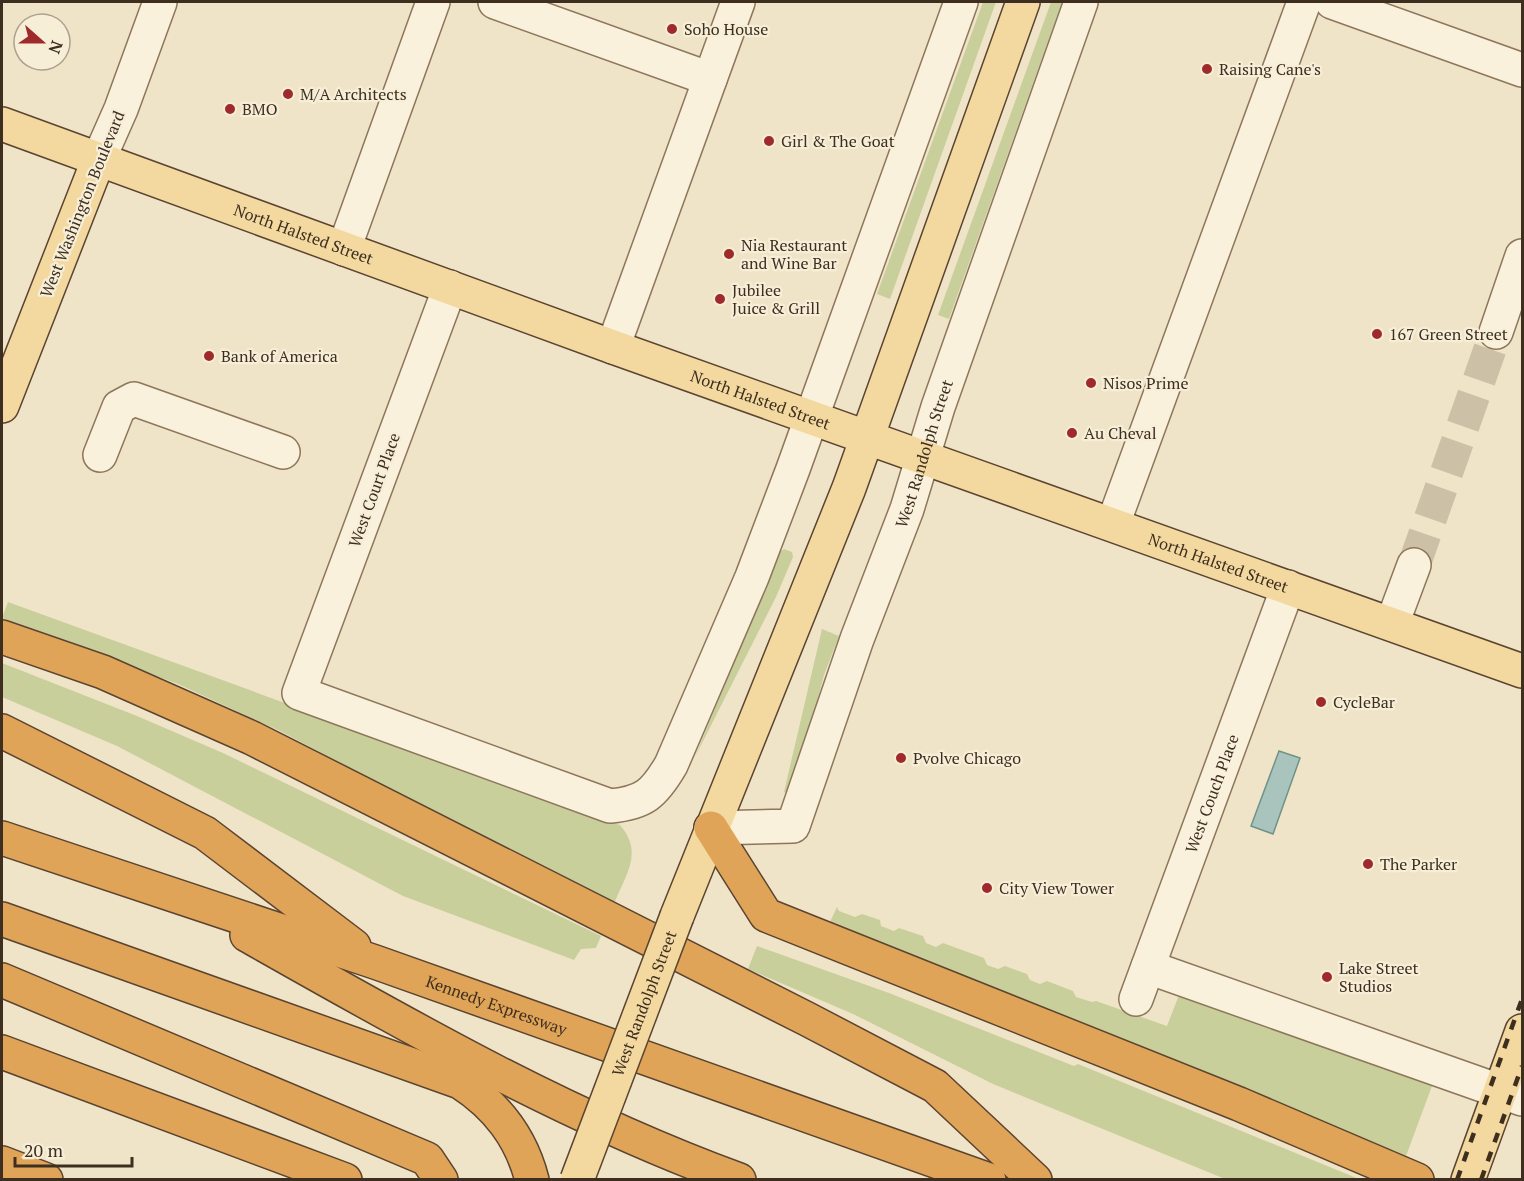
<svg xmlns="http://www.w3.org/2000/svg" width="1524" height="1181" viewBox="0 0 1524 1181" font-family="'PT Serif',serif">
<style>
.green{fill:#c9cf9b}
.water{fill:#a9c4bc;stroke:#6f938a;stroke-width:1.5}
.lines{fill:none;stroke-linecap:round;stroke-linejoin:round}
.minor-tunnel{stroke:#ccc0a6;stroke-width:33;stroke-dasharray:33 16;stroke-linecap:butt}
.minor-casing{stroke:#8d765c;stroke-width:36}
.major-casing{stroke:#5b4430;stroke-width:36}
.highway-casing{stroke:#5b4430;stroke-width:36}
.minor{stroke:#faf1dc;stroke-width:33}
.major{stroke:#f3d9a0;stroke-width:33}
.highway{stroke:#e0a458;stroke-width:33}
.rail{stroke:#3d2e20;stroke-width:4.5;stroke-dasharray:10 10;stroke-linecap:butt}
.major-bridge-casing{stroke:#5b4430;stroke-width:36;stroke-linecap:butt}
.major-bridge{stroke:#f3d9a0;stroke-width:33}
.poi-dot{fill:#9e2a2b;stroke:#f7eed8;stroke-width:2}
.labels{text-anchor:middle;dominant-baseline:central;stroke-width:4.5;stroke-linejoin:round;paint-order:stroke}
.poi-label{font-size:16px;fill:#3d2e20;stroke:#f7eed8;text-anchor:start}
.street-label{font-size:16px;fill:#3d2e20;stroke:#f7eed8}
</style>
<rect width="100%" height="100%" fill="#f0e4c8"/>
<path class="green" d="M983,2H996L890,299L877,294Z
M1051,2H1062L949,319L938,315Z
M784,549L792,552L793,557L776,597L695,757L780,552Z
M8,602L620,825C645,854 624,876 613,907L278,730L178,684L2,618Z
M822,629L839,636L824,675L793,794L784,792Z
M2,663L137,716L223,753L601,936L596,948L581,949L574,960L403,896L117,746L2,697Z
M837,907L839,911L855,917L862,914L880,920L881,926L894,931L899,928L923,936L926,943L936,947L943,943L984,958L987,965L998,969L1005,966L1027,974L1030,980L1040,984L1047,981L1073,991L1076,997L1092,1002L1096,1001L1167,1026L1179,995L1432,1086L1406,1156L1119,1037L829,924Z
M757,946L889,993L1074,1066L1078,1064L1359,1179H1225L993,1084L853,1014L748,969Z"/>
<path class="water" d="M1279,751L1300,758L1273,834L1251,826Z"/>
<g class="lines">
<path class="minor-tunnel" d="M1414,565L1496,332"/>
<defs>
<g id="minor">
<path d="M495,2L710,79"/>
<path d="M1332,2L1522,70"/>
<path d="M98,161L121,109L160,2"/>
<path d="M344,249L433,2"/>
<path d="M450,287L299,693L610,806C644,803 654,794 671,765L752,577L793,469L961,2"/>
<path d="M1496,332L1522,256"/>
<path d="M613,347L738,2"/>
<path d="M100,455L119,407L134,399L283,452"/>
<path d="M1113,524L1304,2"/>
<path d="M1392,624L1414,565"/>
<path id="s1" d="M711,828L793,826L857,639L907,509L938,407L1081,2"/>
<path d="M1148,967L1522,1099"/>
<path id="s2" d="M1136,999L1288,587"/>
</g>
<g id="major">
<path id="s3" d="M2,124L613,347L1522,671"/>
<path d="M2,406L98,161"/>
<path d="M677,916L849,488L1023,2"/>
<path d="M1468,1180L1522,1031"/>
</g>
<g id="highway">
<path d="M2,637L103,672L252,738L807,1019L935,1086L1035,1180"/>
<path d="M2,731L205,833L354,946"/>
<path d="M711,828L766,915L1239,1104L1417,1180"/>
<path id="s4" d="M2,838L375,962L989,1180"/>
<path d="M2,919L460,1082C497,1106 521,1137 532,1180"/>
<path d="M247,935C406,1025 566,1117 739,1180"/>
<path d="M2,980L427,1159L441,1180"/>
<path d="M2,1052L345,1180"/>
<path d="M2,1163L46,1180"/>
</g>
</defs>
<use href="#minor" class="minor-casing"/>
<use href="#major" class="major-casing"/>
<use href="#highway" class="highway-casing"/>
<use href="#minor" class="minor"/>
<use href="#major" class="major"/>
<use href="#highway" class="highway"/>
<path class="rail" d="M1457,1180L1522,999
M1481,1180L1522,1066"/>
<defs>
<g id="major-bridge">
<path id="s5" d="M577,1180L677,916"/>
</g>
</defs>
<use href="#major-bridge" class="major-bridge-casing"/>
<use href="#major-bridge" class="major-bridge"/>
</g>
<g class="poi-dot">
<circle cx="672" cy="29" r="6"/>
<circle cx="1207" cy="69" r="6"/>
<circle cx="288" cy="94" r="6"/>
<circle cx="230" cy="109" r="6"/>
<circle cx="769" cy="141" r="6"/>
<circle cx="729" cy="254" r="6"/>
<circle cx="720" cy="299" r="6"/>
<circle cx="1377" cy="334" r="6"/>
<circle cx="209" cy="356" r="6"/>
<circle cx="1091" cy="383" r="6"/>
<circle cx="1072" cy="433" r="6"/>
<circle cx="1321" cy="702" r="6"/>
<circle cx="901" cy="758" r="6"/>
<circle cx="1368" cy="864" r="6"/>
<circle cx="987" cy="888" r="6"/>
<circle cx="1327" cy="977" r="6"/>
</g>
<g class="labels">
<g class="poi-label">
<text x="684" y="29">Soho House</text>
<text x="1219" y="69">Raising Cane's</text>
<text x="300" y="94">M/A Architects</text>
<text x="242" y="109">BMO</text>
<text x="781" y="141">Girl &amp; The Goat</text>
<text x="741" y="245">Nia Restaurant<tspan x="741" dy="18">and Wine Bar</tspan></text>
<text x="732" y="290">Jubilee<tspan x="732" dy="18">Juice &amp; Grill</tspan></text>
<text x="1389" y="334">167 Green Street</text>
<text x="221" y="356">Bank of America</text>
<text x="1103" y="383">Nisos Prime</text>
<text x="1084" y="433">Au Cheval</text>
<text x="1333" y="702">CycleBar</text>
<text x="913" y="758">Pvolve Chicago</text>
<text x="1380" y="864">The Parker</text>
<text x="999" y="888">City View Tower</text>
<text x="1339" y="968">Lake Street<tspan x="1339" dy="18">Studios</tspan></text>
</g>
<g class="street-label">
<text transform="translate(82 204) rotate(-68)">West Washington Boulevard</text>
<text stroke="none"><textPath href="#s3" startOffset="321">North Halsted Street</textPath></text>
<text stroke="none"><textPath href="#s3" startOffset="807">North Halsted Street</textPath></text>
<text stroke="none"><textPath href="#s1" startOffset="477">West Randolph Street</textPath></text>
<text transform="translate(374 490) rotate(-70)">West Court Place</text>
<text stroke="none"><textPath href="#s3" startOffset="1293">North Halsted Street</textPath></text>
<text stroke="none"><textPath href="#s2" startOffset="219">West Couch Place</textPath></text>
<text stroke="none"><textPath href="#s5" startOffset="189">West Randolph Street</textPath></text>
<text stroke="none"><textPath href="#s4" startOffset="522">Kennedy Expressway</textPath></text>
</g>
</g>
<rect width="1524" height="1181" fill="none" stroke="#3d2e20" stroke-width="6"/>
<g transform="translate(42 42) rotate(111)"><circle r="28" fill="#f7eed8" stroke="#ada18e" stroke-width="1.5"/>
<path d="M0-4.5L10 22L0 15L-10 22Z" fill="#9e2a2b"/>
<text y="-9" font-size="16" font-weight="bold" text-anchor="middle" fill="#3d2e20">N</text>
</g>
<path d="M15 1157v9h117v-9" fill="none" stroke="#3d2e20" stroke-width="3"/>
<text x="24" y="1157" font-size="18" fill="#3d2e20" stroke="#f7eed8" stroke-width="4.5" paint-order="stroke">20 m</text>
</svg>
